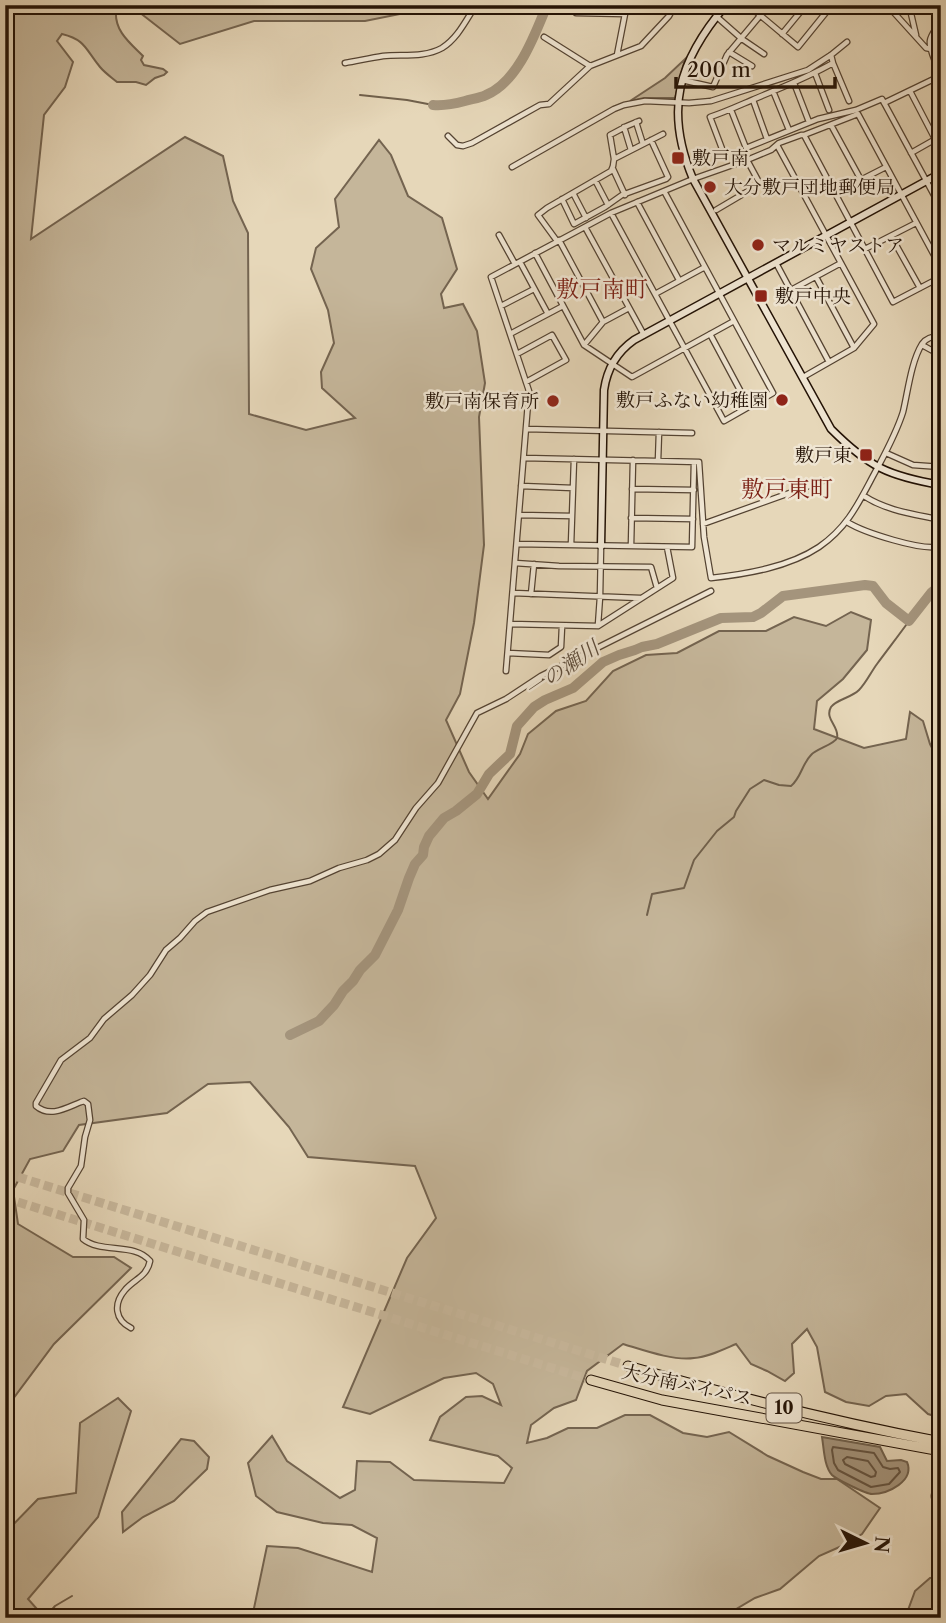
<svg xmlns="http://www.w3.org/2000/svg" width="946" height="1623" viewBox="0 0 946 1623" font-family="'Libre Caslon Text','Noto Serif JP',serif">
<style>
.green{fill:#c5b69a;stroke:#746450;stroke-width:2}
.water{fill:#a4947c;stroke:#70604c;stroke-width:2}
.lines{fill:none;stroke-linecap:round;stroke-linejoin:round}
.shore{stroke:#645340;stroke-width:2}
.stream{stroke:#70604c;stroke-width:2}
.river{stroke:#a4947c;stroke-width:10}
.highway-tunnel{stroke:#c9b99e;stroke-width:9;stroke-dasharray:9 4.5;stroke-linecap:butt}
.street-casing{stroke:#544332;stroke-width:7}
.secondary-casing{stroke:#231205;stroke-width:9}
.highway-casing{stroke:#231205;stroke-width:11}
.street{stroke:#efe5d2;stroke-width:4.5}
.secondary{stroke:#efe5d2;stroke-width:6}
.highway{stroke:#e6d7b9;stroke-width:9}
.poi-dot{fill:#8f2418;stroke:#efe5d2;stroke-width:2.5}
.labels{text-anchor:middle;dominant-baseline:central;stroke-width:5;stroke-linejoin:round;paint-order:stroke}
.shield{fill:#efe5d2;stroke:#605142;stroke-width:2}
.shield-label{font-size:18px;font-weight:bold;fill:#231205}
.poi-label{font-size:19px;fill:#231205;stroke:#efe5d2;text-anchor:start}
.street-label{font-size:19px;fill:#231205;stroke:#efe5d2}
.water-label{font-size:21px;font-style:italic;fill:#5d4c3b;stroke:#efe5d2}
.quarter-label{font-size:23px;fill:#7a1f14;stroke:#efe5d2}
</style>
<rect width="100%" height="100%" fill="#e6d7b9"/>
<filter id="stains"><feTurbulence type="fractalNoise" baseFrequency=".00286" numOctaves="4"/><feColorMatrix values="0 0 0 0 .2 0 0 0 0 .09 0 0 0 0 .02 0 0 0 .5 -.17"/></filter>
<radialGradient id="worn" r=".72"><stop offset=".6" stop-color="#630" stop-opacity="0"/><stop offset="1" stop-color="#630" stop-opacity=".3"/></radialGradient>
<path class="green" d="M5,5H123L116,10C114,31 130,43 143,56L141,60L144,65L163,69L167,72L164,75L155,78L146,85L136,82H117C111,77 105,73 100,67C85,49 86,40 62,34L57,41L73,62L65,87L44,115L31,239L185,137L223,156L233,201L248,233L249,414L306,430L355,418L322,388L321,372L334,343L328,310L311,269L316,248L339,227L335,199L379,140L391,155L408,196L442,218L457,269L441,294L444,308L463,304L477,331L485,383L479,417L484,545L474,623L460,694L446,720L469,772L488,799L520,754L528,734L556,711L586,701L613,671L646,655L677,653L719,631H766L794,617L826,626L851,612L871,620L867,650L843,679L817,701L814,729L864,748L906,739L910,712L923,721L930,744L939,761L941,760V1418L928,1414L906,1394L886,1396L869,1406L846,1402L825,1392L817,1347L807,1329L792,1344L794,1373L785,1381L767,1371L751,1364L736,1344C722,1350 708,1357 694,1358C673,1361 643,1350 623,1344L587,1371L576,1400L554,1408L531,1425L527,1443L547,1438L568,1428H597L625,1415H650L683,1433L707,1437L729,1432L768,1456L803,1472L821,1479H837L880,1508L862,1534L844,1545L819,1556L780,1589L755,1598L721,1618H254L253,1613L267,1546L298,1548L372,1572L377,1538L352,1525L323,1523L277,1512L256,1496L248,1463L272,1436L287,1461L340,1498L355,1490L357,1461L390,1462L414,1480L504,1483L512,1468L498,1456L430,1440L440,1417L466,1397L482,1396L501,1405L493,1384L476,1373L444,1378L370,1414L343,1407L407,1258L436,1218L415,1166L308,1157L289,1127L250,1082L208,1084L167,1113L79,1125L63,1151L30,1159L13,1190L18,1224L73,1257H114L131,1268L54,1344L13,1399L8,1431L5,1433Z
M130,5H420V10L365,21H254L180,44Z
M685,59L675,98H644L630,101L665,78Z
M118,1398L131,1411L98,1517L28,1599L45,1618H5V1533L38,1499L76,1493L80,1423Z
M181,1439L194,1441L209,1457L207,1469L174,1501L143,1517L123,1532L122,1512Z
M941,1577V1618H896L908,1610L915,1591L930,1578Z"/>
<path class="water" d="M822,1437L880,1447L887,1461L901,1460L907,1462C915,1481 888,1494 872,1494C866,1494 836,1479 832,1475C824,1466 824,1449 822,1437Z"/>
<g class="lines">
<path class="shore" d="M833,1447L874,1453L883,1467L890,1469L898,1468L900,1472L889,1484L871,1487L838,1470L834,1463L832,1450Z
M847,1457L868,1461L876,1472L875,1476L871,1477L845,1464L843,1460Z"/>
<path class="stream" d="M360,95L407,100L433,105
M647,915L652,894L684,888L694,860L717,831L734,817L736,811L750,789L764,780L779,785L791,786C801,778 802,764 811,755C816,749 835,744 837,738C840,727 824,719 831,707C837,699 851,698 859,690C866,683 871,672 877,664C888,649 899,635 909,621
M45,1618L55,1606L72,1596"/>
<path class="river" d="M433,105C444,106 454,104 465,101C472,99 480,98 486,95C518,82 535,34 547,5
M290,1035L319,1021L334,1005L343,991L353,981L360,970L375,955L398,910L409,878L415,864L423,855L424,847L429,836L444,818L456,811L477,794L489,774L510,754L517,726L534,707L545,700L573,688L603,662L619,655L635,650L642,647L657,644L721,618L753,617L761,613L783,596L865,585L873,586L886,603L909,621L931,593L941,585
M935,1496L941,1497"/>
<path class="highway-tunnel" d="M5,1173L628,1366
M5,1198L591,1380"/>
<defs>
<path id="street" d="M748,5L798,47L832,5
M887,5L926,48L931,49
M909,5L916,35
M938,5L941,17
M576,13L625,14L617,55
M717,17L742,39L764,54
M941,20C938,28 931,33 930,41C929,51 936,61 938,70C940,77 937,80 941,87
M782,34L806,5
M544,37L590,66
M729,52L752,66
M345,63C357,61 370,58 383,56C402,54 424,58 442,48C458,38 466,20 476,5
M833,63L849,101
M815,73L829,110
M682,80L713,87L727,55L769,5
M794,83L809,122
M773,91L789,130
M910,91L935,139
M753,100L767,139
M884,103L938,77
M731,110L746,148L818,119L856,110L882,99L941,208
M858,114L941,268
M636,122L643,144
M831,125L861,180
M624,127L631,150
M804,135L893,302L941,277
M448,136L457,145L463,146L472,143L540,105L549,104L590,66L641,46L669,16L675,5
M777,145L874,324L854,348L805,376
M911,153L941,136
M724,154L710,117C725,112 738,106 752,100C780,88 807,78 833,63L831,55
M614,159L610,135L627,126L639,121
M512,167L614,109L624,105L645,101L689,103L711,101L808,70L831,55L847,42
M613,169L625,195
M595,180L608,205
M573,193L586,218
M835,193L886,167
M562,199L574,224L605,207L622,195L666,179L668,177L651,140
M637,202L679,280
M716,210L760,184L747,160
M611,213L724,421L773,393L664,191
M585,227L644,335
M499,235L515,264
M891,236L920,288
M559,240L603,322
M557,241L538,215L547,208L611,171L613,166L614,159L663,134
M865,249L916,223
M535,253L584,345L632,377L734,321
M520,262L548,314
M776,263L829,362
M816,277L854,348
M791,290L841,263
M655,294L705,267
M501,306L534,289
M510,334L563,306
M710,334L749,407
M584,345L603,322L629,308
M922,345L933,351L940,359L937,396L941,397
M517,354L552,335L566,360L526,382
M526,429L692,433
M886,453L913,465L941,467
M524,458L699,462L704,537L711,578C747,574 789,567 819,547C851,525 861,497 879,465C888,448 897,431 903,412C908,391 911,362 922,344C926,338 934,336 941,336
M658,461L659,432
M521,486L573,488
M632,489L694,490
M864,496C887,511 914,514 941,520
M519,515L572,516
M631,518L693,519
M847,522C863,532 923,552 941,546
M703,524L823,481
M517,544L692,547L694,462
M571,545L574,459
M631,546L633,460
M515,563L559,566L651,567L657,588
M513,593L640,598
M531,594L534,564
M510,624L598,626L673,578L667,547
M598,625L600,597L601,546
M508,653L549,655L561,647L562,626
M506,671L529,391L491,277L611,213L693,179L747,160L771,150L779,143L801,135H804L858,114
M131,1328C115,1320 113,1304 125,1290C134,1279 147,1277 150,1261C135,1242 101,1254 83,1239L84,1220L68,1193V1188L81,1166L85,1137L90,1120L88,1104L84,1101L81,1102C66,1108 50,1118 36,1106V1103L61,1060L90,1038L104,1019L132,995L150,975L166,950L180,938L195,921L207,912L270,890L310,881L339,868L367,860L379,854L395,840L416,808L438,783L477,713L506,699L541,676L711,591"/>
<path id="secondary" d="M726,5C678,61 664,110 693,179L831,429C869,467 888,476 941,485
M601,546L604,390C607,369 617,352 634,340L941,173"/>
<path id="highway" d="M628,1366C732,1396 835,1422 941,1442
M591,1380L662,1400L941,1451"/>
</defs>
<use href="#street" class="street-casing"/>
<use href="#secondary" class="secondary-casing"/>
<use href="#highway" class="highway-casing"/>
<use href="#street" class="street"/>
<use href="#secondary" class="secondary"/>
<use href="#highway" class="highway"/>
</g>
<g class="poi-dot">
<rect x="671" y="151" width="14" height="14" rx="3.5"/>
<circle cx="710" cy="187" r="7"/>
<circle cx="758" cy="245" r="7"/>
<rect x="754" y="289" width="14" height="14" rx="3.5"/>
<circle cx="782" cy="400" r="7"/>
<circle cx="553" cy="401" r="7"/>
<rect x="859" y="448" width="14" height="14" rx="3.5"/>
</g>
<g class="labels">
<rect class="shield" x="766.5" y="1393.5" width="35" height="29" rx="5"/>
<g class="shield-label">
<text x="784" y="1408">10</text>
</g>
<g class="poi-label">
<text x="692" y="158">敷戸南</text>
<text x="724" y="187">大分敷戸団地郵便局</text>
<text x="772" y="245">マルミヤストア</text>
<text x="775" y="296">敷戸中央</text>
<text x="768" y="400" text-anchor="end">敷戸ふない幼稚園</text>
<text x="539" y="401" text-anchor="end">敷戸南保育所</text>
<text x="852" y="455" text-anchor="end">敷戸東</text>
</g>
<g class="street-label">
<text transform="translate(687 1385) rotate(12)">大分南バイパス</text>
</g>
<g class="water-label">
<text transform="translate(562 669) rotate(-34)">一の瀬川</text>
</g>
<g class="quarter-label">
<text x="602" y="289">敷戸南町</text>
<text x="787" y="489">敷戸東町</text>
</g>
</g>
<rect width="946" height="1623" fill="none" stroke="#e6d7b9" stroke-width="28"/>
<rect x="7" y="7" width="932" height="1609" fill="none" stroke="#231205" stroke-width="3.5"/>
<rect x="14" y="14" width="918" height="1595" fill="none" stroke="#231205" stroke-width="2"/>
<g transform="translate(865 1543) rotate(95)" stroke="#efe5d2" stroke-width="5" paint-order="stroke">
<path d="M0-5L12 26L0 18L-12 26Z" fill="#231205"/>
<text y="-10" font-size="19" font-weight="bold" text-anchor="middle" fill="#231205">N</text>
</g>
<path d="M676 77v10h159v-10" fill="none" stroke="#231205" stroke-width="3.5"/>
<text x="687" y="77" font-size="21" fill="#231205" stroke="#efe5d2" stroke-width="5" paint-order="stroke">200 m</text>
<rect width="100%" height="100%" filter="url(#stains)"/>
<rect width="100%" height="100%" fill="url(#worn)"/>
</svg>
